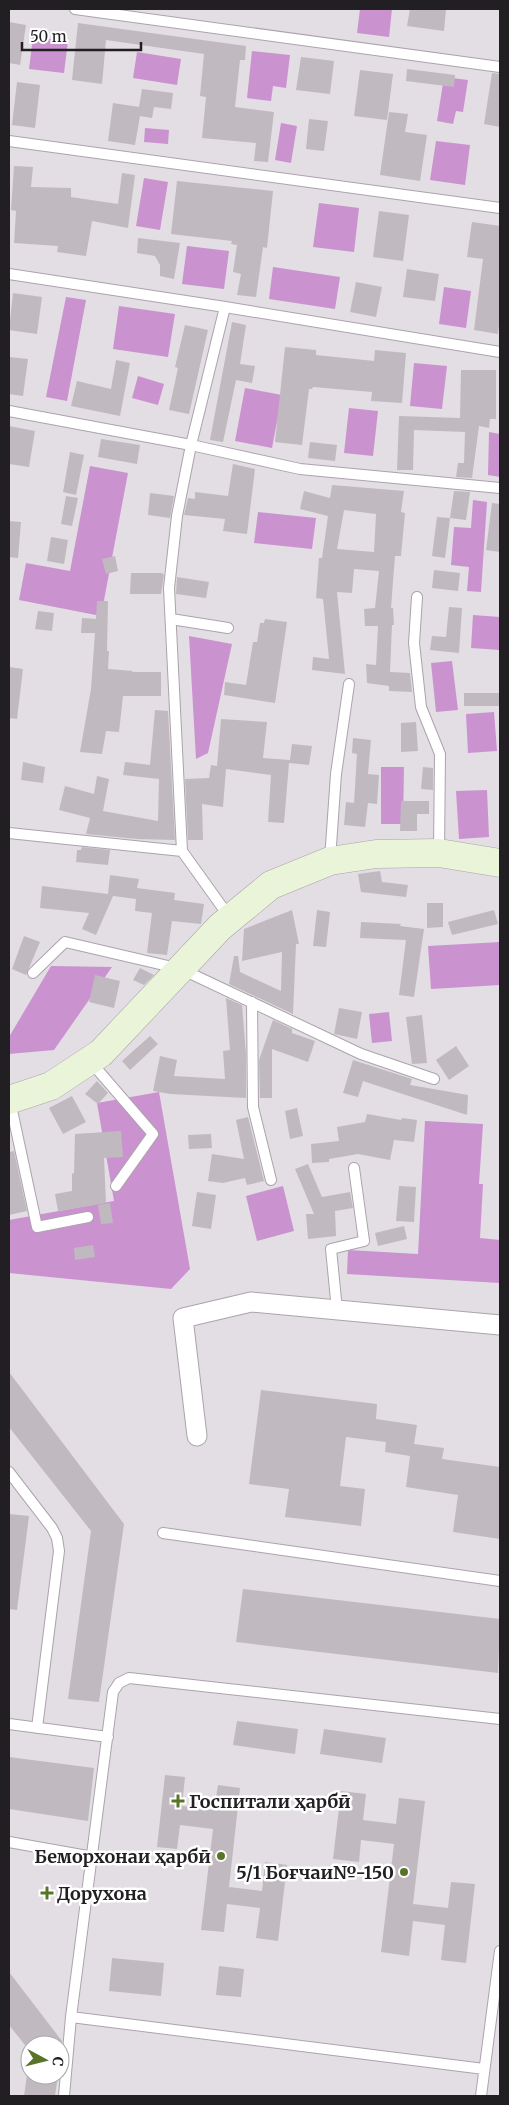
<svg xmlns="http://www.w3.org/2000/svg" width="509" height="2105" viewBox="0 0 509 2105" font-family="Merriweather,serif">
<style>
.forest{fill:#cb92d0}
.building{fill:#c0bac0;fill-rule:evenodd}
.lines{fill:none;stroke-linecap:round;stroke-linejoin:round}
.lane-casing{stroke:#aba4ab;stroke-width:12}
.street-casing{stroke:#aba4ab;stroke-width:21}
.secondary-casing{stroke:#aba4ab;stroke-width:29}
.lane{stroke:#fff;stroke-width:10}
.street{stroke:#fff;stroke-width:19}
.secondary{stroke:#eaf4d9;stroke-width:28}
.poi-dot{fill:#597428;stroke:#fff;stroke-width:2}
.labels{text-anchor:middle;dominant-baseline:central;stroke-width:5;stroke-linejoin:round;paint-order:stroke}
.poi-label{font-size:18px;font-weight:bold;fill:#211f21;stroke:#fff;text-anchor:start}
</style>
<rect width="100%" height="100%" fill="#e3dde4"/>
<path class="forest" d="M360,9H392L389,37L357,33Z
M33,37L68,41L64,73L29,69Z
M252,51L290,55L286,88L273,86L271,101L247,98Z
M137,52L181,59L177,85L133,78Z
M444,77L468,80L463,112L456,111L453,124L437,121Z
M281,123L297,126L291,163L275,160Z
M145,128L169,130L168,144L144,142Z
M436,141L470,145L465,185L430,180Z
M144,178L168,182L160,230L136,226Z
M319,203L359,208L354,252L313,247Z
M187,246L229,251L224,289L182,284Z
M273,267L340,277L335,309L269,299Z
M444,287L471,291L466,328L439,324Z
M66,297L86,300L67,401L46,397Z
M119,306L175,314L168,357L113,349Z
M414,363L447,366L442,409L410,406Z
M138,376L164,384L158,405L132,398Z
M245,388L282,395L272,448L235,441Z
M349,408L378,411L373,456L344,453Z
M489,432L500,434V477L488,475Z
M90,466L128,473L101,616L19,600L26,563L70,571Z
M473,500L487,502L481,592L467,591L469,567L451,565L454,527L471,528Z
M258,512L316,518L312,549L254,543Z
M473,615L500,617V650L471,648Z
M189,636L232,644L208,753L196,759Z
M452,661L458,710L436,712L431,663Z
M494,712L497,751L468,753L466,714Z
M381,767H404L403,824H381Z
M487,790L489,837L459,839L456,791Z
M500,942V985L431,989L428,946Z
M51,966L112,967L54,1050L9,1054V1037Z
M389,1012L392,1041L372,1043L369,1014Z
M159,1092L190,1269L171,1289L9,1273V1220L114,1201L97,1103Z
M425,1121L483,1124L479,1184H483L480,1238L500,1240V1283L347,1274L348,1250L418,1254Z
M283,1186L294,1231L257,1241L246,1196Z"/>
<path class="building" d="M410,9H446L444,31L407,26Z
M9,22L26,25L20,65L9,63Z
M78,23L246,46L245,60H240L235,107L274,112L268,162L254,161L256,143L202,138L206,97L200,96L204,54L106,40L102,84L72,80Z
M301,57L334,61L330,94L296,90Z
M407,69L455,75L454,87L406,81Z
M360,70L393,74L387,120L354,116Z
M492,73L500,74V127L484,124Z
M17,82L40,85L35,128L12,125Z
M142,89L173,93L171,109L154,107L152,118L140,116L135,145L108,141L113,103L139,107Z
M389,112L408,114L405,132L427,135L420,181L380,175Z
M309,119L328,121L324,151L306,149Z
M14,166L33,167L31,187L71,188V197L118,204L122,173L135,175L128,228L92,221L86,256L57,252L58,246L14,243L16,211L11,210Z
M177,181L273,191L267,248L263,247L256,297L237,295L241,274L233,272L237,245L231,244L232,241L171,234Z
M379,211L409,215L403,261L373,257Z
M472,222L500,226V316L498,334L474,330L483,259L467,257Z
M138,238L180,243L174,279L160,276V265L155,256L137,253Z
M407,269L439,274L435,301L403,297Z
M356,282L382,287L376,317L350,312Z
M13,293L42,297L37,334L9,330Z
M232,322L246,325L240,364L255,366L252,383L236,380L223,442L210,440Z
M185,325L208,330L189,414L169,410L178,368L175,367Z
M285,347L316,350V355L374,361L375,350L406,353L402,403L371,401L372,392L313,387L312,389H309L302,445L275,442Z
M9,357L28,359L23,396L9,394Z
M116,360L130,363L120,416L71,406L77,381L111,389Z
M461,370H496V419H490L489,428L479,426L472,478L456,477L458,463H464L465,432L414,430L413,470H397L399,416L460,418Z
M9,426L35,431L29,467L9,464Z
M101,439L140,445L137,464L98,457Z
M310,442L337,445L335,461L308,458Z
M70,452L84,455L76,495L63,492Z
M233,464L255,469L247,534L223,531L225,519L184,515L188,498L195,499V492L228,496Z
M332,485L404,491L401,512L405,513L401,556H395L391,608H393L394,625H392L390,672L410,673L412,692L389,691V686L367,683L366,664L376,665L378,626H365L364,609L375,608L379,571L354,569L352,593L337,592L345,674L312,670L313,657L329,659L323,599L316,598L319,558H322L328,516L300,509L304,491L330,498ZM344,510L376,514L374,552L337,549Z
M454,491L470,492L466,520L450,518Z
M150,493L174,496L170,518L148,515Z
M66,496L78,498L72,526L61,524Z
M492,503L500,504V552L486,550Z
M437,517L450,518L445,558L432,556Z
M9,521L21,522L18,558L9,557Z
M51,537L68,540L64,564L47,561Z
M115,556L118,571L106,574L102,559Z
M434,570L460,573L458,591L432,588Z
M131,573H162L164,575L161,594H130Z
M177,577L209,582L206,598L176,594Z
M97,601H108L107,651H109L108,669L133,671L132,672H161V696H123L119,732L106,731L102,754L80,752L91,689L95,633H81L82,618L96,619Z
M449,607L462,608L459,653L430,650L432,636L446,637Z
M38,611L54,613L52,631L35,629Z
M265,619L287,622L275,703L224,695L225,682L246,685L253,642H257L260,623H264Z
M9,667L23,669L17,719L9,718Z
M464,693H500V706H464Z
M155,710L168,711L175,840L137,839L86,834L90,818L59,810L65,786L94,794L97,776L109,779L103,811L158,821L159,779L123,775L125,762L150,765Z
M221,719L267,722L263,758L290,760L292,744L312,746L309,765L289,763L284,823L268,822L271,775L226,769L223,807L202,804L203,840H188L185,779L209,778L211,765L217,766Z
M416,722L418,751L401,752V723Z
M353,738L371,740L368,774L379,775L377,804L368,803L365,827L344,825L346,802L354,803L357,754L352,753Z
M23,762L45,767L43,783L21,780Z
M423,767L433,768V790L421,789Z
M401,801H429V814H417V831H400Z
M82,847L110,850L108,865L76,862L77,850H81Z
M380,871L382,882L408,885L406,897L361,892L358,874Z
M110,875L139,879L137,888L175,893L174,900L204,904L201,924L172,921L167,955L147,953L152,913L135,911L136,899L113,896L96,935L82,929L89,913L40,908L42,886L108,894Z
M427,903H443V927L427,928Z
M292,910L299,944H296L293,1014L229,984L234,956H238L240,972L281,991L282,952L242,961L244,929Z
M317,910L330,912L326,947L313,946Z
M494,910L498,924L452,935L448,922Z
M361,922L401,924L400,926L424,929L414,997L399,995L406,940L360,938Z
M24,936L40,942L26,975L12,969Z
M140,968L154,975L144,985L133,980Z
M95,975L120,981L114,1008L89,1002Z
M226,998L242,1005L246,1054V1098L170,1094L153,1091L160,1056L177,1060L174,1076L225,1079L223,1051L230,1050Z
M339,1008L362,1012L357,1039L334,1034Z
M422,1015L427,1063L412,1064L406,1017Z
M273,1020L292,1029V1033L315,1041L308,1062L272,1049V1098H260L259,1060Z
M150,1036L158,1044L130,1070L122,1061Z
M456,1046L469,1066L449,1080L436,1060Z
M353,1060L412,1079L410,1085L468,1095L467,1115L363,1081L358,1097L343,1093Z
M97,1081L108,1093L98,1104L85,1094Z
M72,1096L86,1122L63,1134L49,1108Z
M297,1108L303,1136L290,1139L285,1111Z
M367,1114L401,1120L402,1118L417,1120L414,1142L394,1140L390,1160L358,1154L329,1159V1162L312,1163L311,1144L339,1141L337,1127L365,1122Z
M248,1117L264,1181L247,1185L245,1178L223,1183L208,1181L212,1154L244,1159L236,1120Z
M121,1131L123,1157L104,1158L106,1203L58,1211L55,1194L72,1191V1174L74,1173L75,1134Z
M211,1134L212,1148L189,1149L188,1135Z
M14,1151L27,1211L9,1215V1152Z
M308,1164L322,1197L350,1192L353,1208L335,1211L336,1236L308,1239L306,1214H314L295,1169Z
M399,1186L416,1187L414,1222L396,1221Z
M197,1192L216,1195L211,1229L192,1226Z
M110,1203L113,1223L101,1224L98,1205Z
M404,1226L407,1239L378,1246L375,1233Z
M93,1245L95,1257L75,1260L74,1248Z
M9,1372L124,1524L99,1702L68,1699L91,1531L9,1427Z
M261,1390L377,1404L376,1419L417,1425L414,1444L444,1448L442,1459L500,1467V1539L453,1532L458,1495L406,1487L410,1456L385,1452L386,1442L346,1437L340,1486L365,1489L361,1526L285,1517L289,1489L249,1484Z
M9,1514L29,1516L17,1610L9,1609Z
M243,1589L500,1619L498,1673L236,1642Z
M237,1721L298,1729L295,1754L233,1745Z
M324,1729L386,1738L382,1763L320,1754Z
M9,1757L94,1768L88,1821L9,1809Z
M165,1775L185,1777L182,1806L214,1810L218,1785L240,1788L229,1887L262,1891L265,1862L287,1865L278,1941L256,1938L260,1908L227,1904L224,1932L201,1930L213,1829L180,1825L177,1849L157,1847Z
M341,1791L366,1794L363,1820L396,1824L399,1798L425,1801L413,1904L448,1908L451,1882L475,1884L466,1963L441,1960L445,1925L413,1921L409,1956L381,1952L394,1844L361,1840L359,1862L333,1859Z
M112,1958L164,1963L161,1996L109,1991Z
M219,1966L244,1969L241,1997L216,1995Z
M9,1972L62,2041V2045H25L9,2025Z
M27,2075H58L55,2096H24Z"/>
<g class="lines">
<defs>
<path id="lane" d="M75,9L500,67
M9,141L500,208
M9,274L225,307L500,352
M225,307L191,445L177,516L169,588L182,851L230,918
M9,411L191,445L300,469L500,488
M417,597L414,643L421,707L440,754L439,852
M171,619L228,628
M9,833L182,851
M330,860L336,774L349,684
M33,973L65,942L181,969L361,1054L434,1079
M252,1002L253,1107L271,1180
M90,1061L153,1134L116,1186
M10,1101L37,1227L88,1217
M337,1310L331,1249L364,1241L354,1168
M9,1472L52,1528L57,1538L59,1551L37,1728
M163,1533L500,1581
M9,1724L108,1737
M9,1842L93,1857
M71,2017L484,2069
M64,2096L71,2017L113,1692L119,1683L129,1678L500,1719
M481,2096L500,1951"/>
<path id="street" d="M197,1436L183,1318L251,1302L500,1325"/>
<path id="secondary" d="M9,1100L51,1086L101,1053L220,927L271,885L330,861L376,854L439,853L500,863"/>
</defs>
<use href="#lane" class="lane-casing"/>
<use href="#street" class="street-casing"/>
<use href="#secondary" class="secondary-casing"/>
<use href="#lane" class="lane"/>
<use href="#street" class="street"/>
<use href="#secondary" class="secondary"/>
</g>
<g class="poi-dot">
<path d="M175.5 1793.5h5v5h5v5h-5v5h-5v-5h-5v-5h5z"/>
<circle cx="221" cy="1856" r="5"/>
<circle cx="404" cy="1872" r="5"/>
<path d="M44.5 1885.5h5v5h5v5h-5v5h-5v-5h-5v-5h5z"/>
</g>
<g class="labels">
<g class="poi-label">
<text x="189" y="1801">Госпитали ҳарбӣ</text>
<text x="211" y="1856" text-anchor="end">Беморхонаи ҳарбӣ</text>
<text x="394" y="1872" text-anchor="end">5/1 Боғчаи№-150</text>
<text x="57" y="1893">Дорухона</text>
</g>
</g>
<rect width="509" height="2105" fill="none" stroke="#211f21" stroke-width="20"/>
<g transform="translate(45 2060) rotate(97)"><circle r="24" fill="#ffffff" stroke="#a6a5a6"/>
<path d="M0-4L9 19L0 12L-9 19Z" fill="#597428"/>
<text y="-8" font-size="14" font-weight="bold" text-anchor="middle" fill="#211f21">С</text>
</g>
<path d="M22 42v8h119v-8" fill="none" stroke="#211f21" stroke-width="2.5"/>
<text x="30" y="42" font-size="15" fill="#211f21" stroke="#ffffff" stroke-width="4" paint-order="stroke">50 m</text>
</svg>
